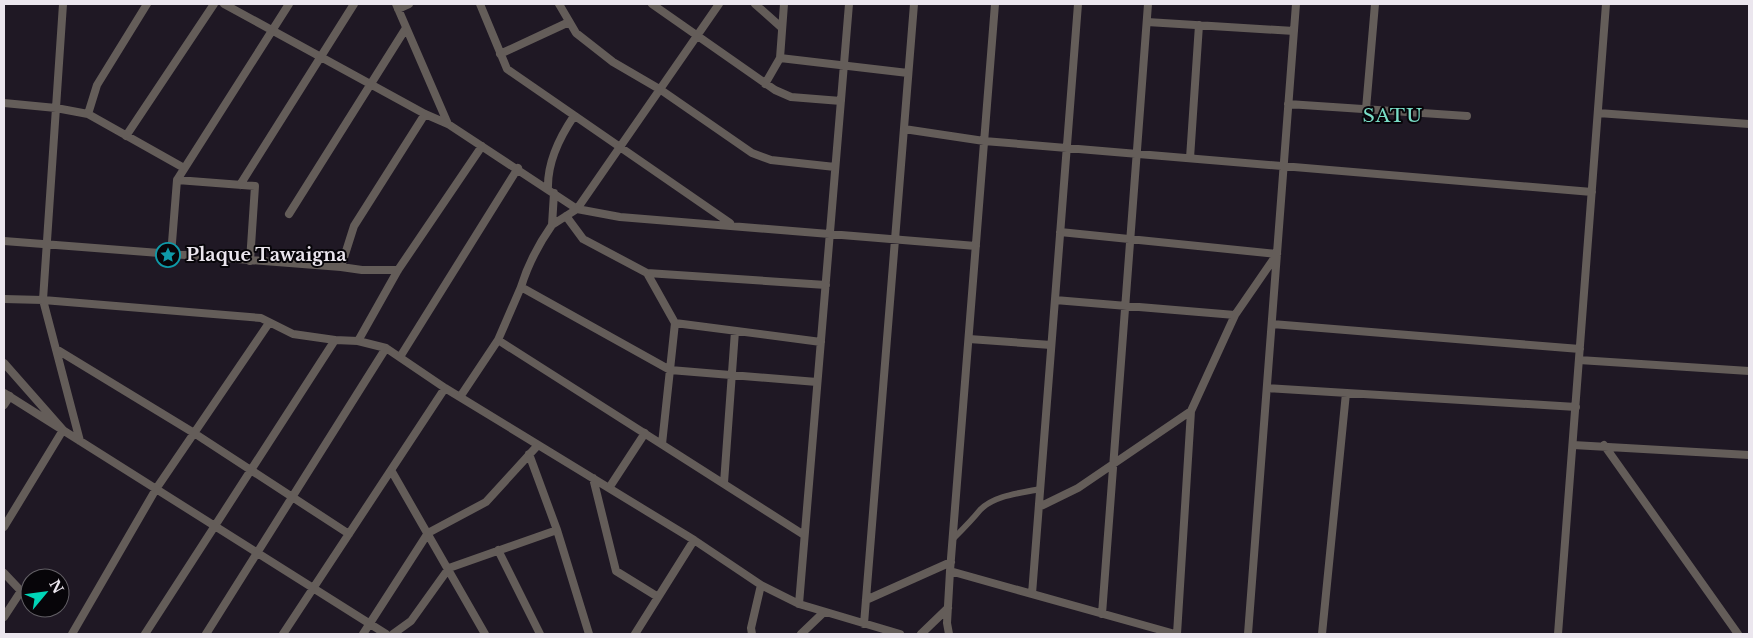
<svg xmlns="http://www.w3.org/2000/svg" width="1753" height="638" viewBox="0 0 1753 638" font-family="'Libre Baskerville',serif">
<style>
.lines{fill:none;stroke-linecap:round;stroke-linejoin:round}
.pedestrian{stroke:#645d59;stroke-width:6}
.minor{stroke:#645d59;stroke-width:8}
.labels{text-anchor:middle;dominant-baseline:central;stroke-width:4;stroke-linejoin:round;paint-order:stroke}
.poi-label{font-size:18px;font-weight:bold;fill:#ebe6ee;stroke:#070509;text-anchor:start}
.neighbourhood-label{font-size:19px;letter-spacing:1px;fill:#79ddc7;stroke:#070509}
</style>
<rect width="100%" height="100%" fill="#1f1824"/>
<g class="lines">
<path class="pedestrian" d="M953,539C963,529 972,520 980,510C994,495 1022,493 1040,489"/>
<path class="minor" d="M63,4L43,300L80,441
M224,4L425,114L448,124L577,209L620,217L976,246
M396,4L448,124
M480,4L507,69L730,223
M559,4L576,33L613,62L661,90L752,153L771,160L835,167
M652,4L775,90L791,97L841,101
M755,4L782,28
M398,9L409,4
M1147,22L1294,31
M500,54L569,22
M780,58L908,73
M765,84L780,58L784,4
M4,103L56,108L88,114L184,168
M1288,104L1467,116
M1366,109L1375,4
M1598,113L1749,124
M88,114L97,85L147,4
M904,129L984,141L1592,192
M126,136L214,4
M482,146L398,270L358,341L386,348L445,388L694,540L761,585L799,604L900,634
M1190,158L1199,25
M177,180L255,186L250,261
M240,185L354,4
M548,189C547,162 559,138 574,116
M554,193L552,225L577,209L719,4
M289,214L406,28
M566,216L583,239L647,273L675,323L662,444
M552,225C538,245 528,264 521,287L670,370L817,382
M4,241L341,267L362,270H398
M171,255L177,180L289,4
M341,267L354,226L425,114
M647,273L826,285
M4,299L43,300L261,318L293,334L335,340
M1055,300L1235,315
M675,323L821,342
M1272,324L1580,349
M969,339L1051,345
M498,340L804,535
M56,349L194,433L349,534
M400,357L518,168
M1579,360L1749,371
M4,363L63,430L4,527
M1267,388L1576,407
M4,393L386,634
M460,397L498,340L521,287
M4,405L10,396
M1573,445L1749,455
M1604,445L1738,634
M529,454L557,530L589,634
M391,470L485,634
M593,478L616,571L658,597
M724,483L735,331
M609,488L645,433
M1039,507L1078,488L1191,411L1235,315L1277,254L1060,232
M498,550L540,634
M950,571L1175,634
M4,573L21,591L4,617
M1032,594L1078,4
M866,600L951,562
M799,604L849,4
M1102,614L1148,4
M864,624L914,4
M72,634L156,489L269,323
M145,634L335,340L358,341
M206,634L386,348
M283,634L445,388
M363,634L428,533L486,502L538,445
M393,634L411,621L449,568L557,530
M635,634L694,540
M752,634L751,628L761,585
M801,634L824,612
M921,634L948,608
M949,634L947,623L950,571L995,4
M1177,634L1191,411
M1248,634L1296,4
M1322,634L1346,393
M1558,634L1606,4"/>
</g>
<defs>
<symbol id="sight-ring" viewBox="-11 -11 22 22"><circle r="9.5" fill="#070509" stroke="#0f9aa8" stroke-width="1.5"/><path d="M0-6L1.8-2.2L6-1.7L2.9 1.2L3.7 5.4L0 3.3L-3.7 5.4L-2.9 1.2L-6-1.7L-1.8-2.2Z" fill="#0f9aa8"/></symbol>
</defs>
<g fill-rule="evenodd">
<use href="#sight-ring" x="154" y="241" width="28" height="28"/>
</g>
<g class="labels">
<g class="poi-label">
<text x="186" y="255">Plaque Tawaigna</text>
</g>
<g class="neighbourhood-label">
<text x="1393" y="115">SATU</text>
</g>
</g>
<rect width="1753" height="638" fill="none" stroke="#ebe6ee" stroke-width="10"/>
<g transform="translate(45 593) rotate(61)"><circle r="24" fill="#070509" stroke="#625f65"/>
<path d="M0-4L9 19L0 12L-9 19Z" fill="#00d5b7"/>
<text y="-8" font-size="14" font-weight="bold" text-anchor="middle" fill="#ebe6ee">N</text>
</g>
</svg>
